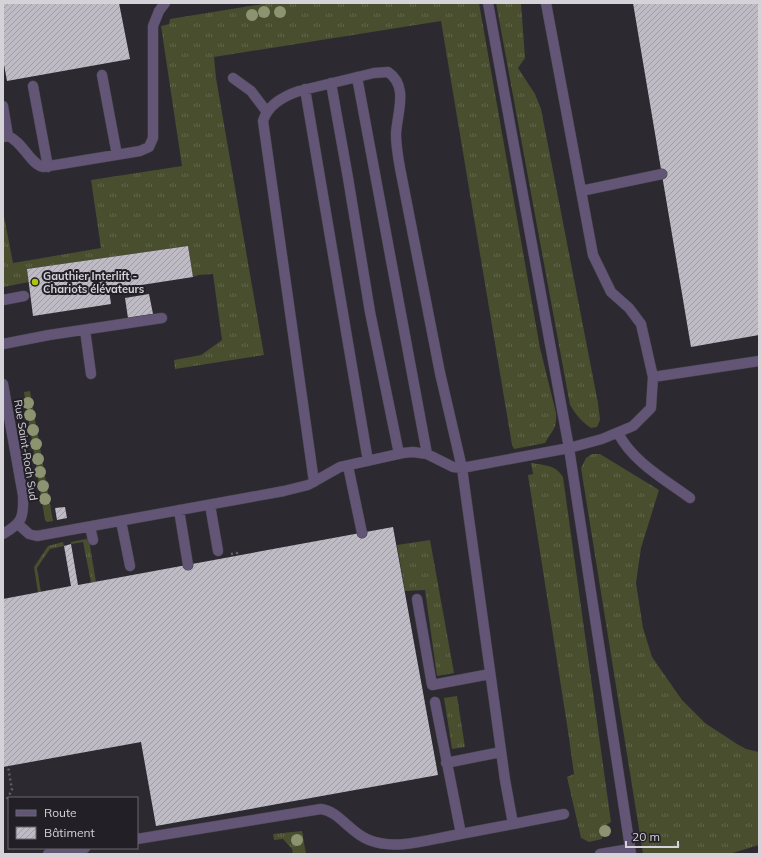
<svg xmlns="http://www.w3.org/2000/svg" width="762" height="857" viewBox="0 0 762 857" font-family="Mulish,sans-serif">
<style>
.grass{fill:url(#grass-tufts)}
.building{fill:url(#building-hatch)}
.lines{fill:none;stroke-linecap:round;stroke-linejoin:round}
.lane-casing{stroke:#47444c;stroke-width:11}
.street-casing{stroke:#47444c;stroke-width:11}
.path{stroke:#615e65;stroke-width:2.5;stroke-dasharray:2 3;stroke-linecap:butt}
.lane{stroke:#625576;stroke-width:10}
.street{stroke:#625576;stroke-width:10}
.tree{fill:#8c9371}
.poi-dot{fill:#afc508;stroke:#221f27;stroke-width:1.5}
.labels{text-anchor:middle;dominant-baseline:central;stroke-width:4;stroke-linejoin:round;paint-order:stroke}
.poi-label{font-size:11px;font-weight:bold;fill:#d5d3d8;stroke:#221f27;text-anchor:start}
.street-label{font-size:11px;fill:#d5d3d8;stroke:#221f27}
</style>
<defs>
<pattern id="grass-tufts" width="24" height="20" patternUnits="userSpaceOnUse"><rect width="24" height="20" fill="#484e2e"/><path d="M3 7l-1-3M5 7V3M7 7l1-3M15 17l-1-3M17 17v-4M19 17l1-3" fill="none" stroke="#62674c"/></pattern>
<pattern id="building-hatch" width="6" height="6" patternUnits="userSpaceOnUse"><rect width="6" height="6" fill="#bfbbc5"/><path d="M-1 1l2-2M0 6l6-6M5 7l2-2" fill="none" stroke="#9f9ca4"/></pattern>
</defs>
<rect width="100%" height="100%" fill="#2c2931"/>
<path class="grass" d="M269,3H479L540,348L556,413C557,430 552,430 545,443L514,449L512,445L441,21L214,57L216,78L264,355L175,369L174,360L201,355L222,340L213,274L199,275L193,277L188,246L27,269L29,282L3,287V211L13,263L101,248L91,180L182,166L161,26L169,24L170,19Z
M496,3H521L525,58L518,68L535,94L541,109L598,403L600,420L597,427L591,428C582,422 576,415 570,405Z
M30,391L53,521L47,522L45,520L24,392Z
M592,454H600L659,490L641,548L636,583L643,628L652,657L682,700L705,723L737,744L746,749L759,752V845L729,854H643L581,468L586,458Z
M531,463C544,465 556,465 563,477L611,822L603,827L602,839L589,842L581,838L567,777L574,774L568,731L528,475L533,474Z
M86,539L89,540L96,582H91L83,542L71,544V542Z
M430,540L454,673L437,676L425,590L405,591L397,545Z
M63,542L64,546L50,549L37,568L41,592L38,593L34,567L48,546Z
M457,696L465,747L452,749L444,698Z
M302,831L306,854H293L292,849L283,839L274,840L273,834Z"/>
<path class="building" d="M3,3H119L130,59L7,81L3,59Z
M633,3H759V335L691,347Z
M188,246L193,277L109,290L111,304L33,316L27,269Z
M149,294L153,314L128,318L125,298Z
M65,507L67,518L57,520L55,508Z
M393,527L438,775L156,826L141,742L3,767V599L71,586L64,546L71,544L78,585Z"/>
<g class="lines">
<defs>
<path id="lane" d="M488,3L569,448L631,854
M546,3L593,255L611,292L629,308L641,324L653,377L759,361
M102,75L117,155
M357,77L427,454
M233,78L251,91L267,112
M331,83L348,178L370,312L399,454
M33,86L48,167
M305,89L368,461
M3,106L8,136L3,137
M8,136C23,142 30,164 43,167L140,151L149,147L153,138V26L159,11L165,3
M581,191L662,174
M3,300L24,296
M85,330L91,374
M3,344L49,335L162,318
M618,433C633,462 664,479 690,498
M348,466L362,533
M210,505L218,551
M179,510L188,565
M121,521L130,566
M18,524L29,534L37,536L284,491L308,485L340,467L403,453L413,452L427,454L453,467L462,468L569,448L602,439L633,426L651,408L653,377
M90,527L93,540
M417,599L432,685L490,674
M435,702L461,834
M446,763L501,752
M513,824L564,814
M137,839L321,809C339,811 350,833 369,840C394,850 424,841 450,836C471,832 492,828 513,824L505,780L462,468L440,373L400,168C398,157 396,145 396,134C397,113 409,86 388,72L374,73L299,91C284,96 268,104 263,121L314,482
M48,854L85,848
M600,854L630,849"/>
<path id="street" d="M3,384L23,495C24,518 22,523 3,534"/>
</defs>
<use href="#lane" class="lane-casing"/>
<use href="#street" class="street-casing"/>
<path class="path" d="M231,554L237,553V556
M7,799L12,790L8,766"/>
<use href="#lane" class="lane"/>
<use href="#street" class="street"/>
</g>
<g class="tree">
<circle cx="264" cy="12" r="6"/>
<circle cx="280" cy="12" r="6"/>
<circle cx="252" cy="15" r="6"/>
<circle cx="28" cy="403" r="6"/>
<circle cx="30" cy="415" r="6"/>
<circle cx="33" cy="430" r="6"/>
<circle cx="36" cy="444" r="6"/>
<circle cx="38" cy="459" r="6"/>
<circle cx="40" cy="472" r="6"/>
<circle cx="43" cy="486" r="6"/>
<circle cx="45" cy="499" r="6"/>
<circle cx="605" cy="831" r="6"/>
<circle cx="297" cy="840" r="6"/>
</g>
<circle class="poi-dot" cx="35" cy="282" r="4"/>
<g class="labels">
<g class="poi-label">
<text x="43" y="276">Gauthier Interlift -<tspan x="43" dy="13">Chariots élévateurs</tspan></text>
</g>
<g class="street-label">
<text transform="translate(26 450) rotate(81)">Rue Saint-Roch Sud</text>
</g>
</g>
<rect width="762" height="857" fill="none" stroke="#d5d3d8" stroke-width="8"/>
<rect x="8" y="797" width="130" height="52" fill="#221f27" stroke="#6a676e"/>
<rect x="16" y="810" width="20" height="6" fill="#625576" stroke="#6a676e"/>
<text x="44" y="817" font-size="12" fill="#d5d3d8">Route</text>
<rect x="16" y="827" width="20" height="12" fill="url(#building-hatch)" stroke="#6a676e"/>
<text x="44" y="837" font-size="12" fill="#d5d3d8">Bâtiment</text>
<path d="M626 841v6h52v-6" fill="none" stroke="#d5d3d8" stroke-width="2"/>
<text x="632" y="841" font-size="12" fill="#d5d3d8" stroke="#221f27" stroke-width="3" paint-order="stroke">20 m</text>
</svg>
